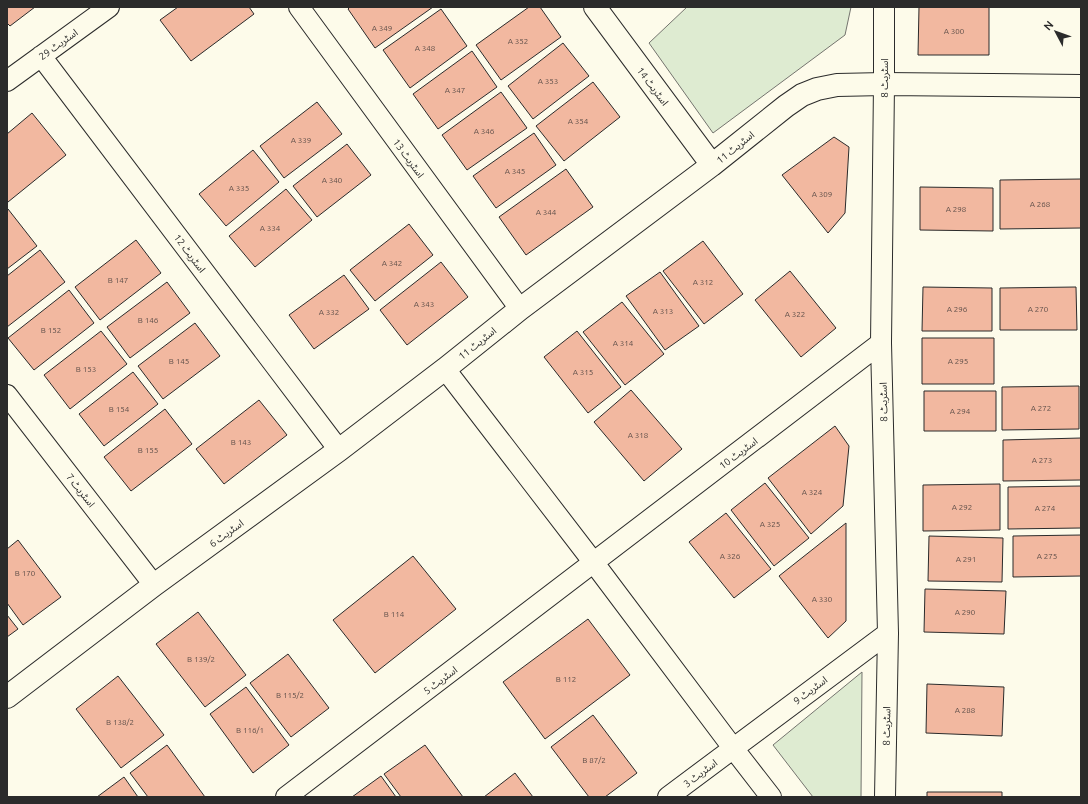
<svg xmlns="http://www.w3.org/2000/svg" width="1088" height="804" viewBox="0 0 1088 804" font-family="Ubuntu,'Noto Sans Arabic',sans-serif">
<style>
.green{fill:#deebd1;stroke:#74746e}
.building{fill:#f2b8a0;stroke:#2b2b2b}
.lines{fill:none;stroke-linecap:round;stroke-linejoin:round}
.minor-casing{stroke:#2b2b2b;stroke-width:22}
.tertiary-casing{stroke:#2b2b2b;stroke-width:24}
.minor{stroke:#fdfbea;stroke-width:20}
.tertiary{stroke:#fdfbea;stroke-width:22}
.labels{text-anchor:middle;stroke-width:3;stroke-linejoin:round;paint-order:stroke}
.number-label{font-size:8px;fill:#5d4e48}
.street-label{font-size:10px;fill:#2b2b2b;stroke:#fdfbea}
</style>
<rect width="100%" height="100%" fill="#fdfbea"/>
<path class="green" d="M687,7H851L845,35L713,133L649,43Z
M862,672L861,797H813L773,745Z"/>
<path class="building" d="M7,7H35L10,26L7,23Z
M178,7H249L254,14L191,61L160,20Z
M350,7H433L375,48L348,9Z
M529,7H540L561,37L501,80L476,45Z
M919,7H989V55H918Z
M441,9L467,46L410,88L383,50Z
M563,43L589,76L533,119L508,86Z
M472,51L497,87L438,129L413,94Z
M593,82L620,117L564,161L536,126Z
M501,92L527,128L467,170L442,135Z
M317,102L342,134L284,178L260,146Z
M32,113L66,155L8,202L7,201V134Z
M534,133L556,165L496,208L473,176Z
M834,137L849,147L845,213L828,233L782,175Z
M347,144L371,175L317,217L293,186Z
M253,150L279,182L226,226L199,194Z
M566,169L593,207L526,255L499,217Z
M1081,179V228L1000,229V180Z
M920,187L993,188V231L920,230Z
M286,189L312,220L255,267L229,236Z
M8,209L37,246L7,269V210Z
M409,224L433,255L375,301L350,270Z
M136,240L161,273L100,320L75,287Z
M703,241L743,294L704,324L663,271Z
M40,250L65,282L7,327V276Z
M441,262L468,297L407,345L380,310Z
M790,271L836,328L801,357L755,300Z
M660,272L699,326L665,350L626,296Z
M344,275L369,309L314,349L289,315Z
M167,282L190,313L130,358L107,327Z
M923,287L992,288V331H922Z
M1076,287L1077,330H1000V288Z
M69,290L94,323L34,370L8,338Z
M622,302L664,354L625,385L583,332Z
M195,323L220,356L163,399L138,366Z
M101,331L127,364L70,409L44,375Z
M577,331L621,387L588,413L544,357Z
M922,338H994V384H922Z
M133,372L158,404L104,446L79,414Z
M1079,386V429L1002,430V387Z
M631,390L682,449L644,481L594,422Z
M924,391H996V431H924Z
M259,400L287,435L224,484L196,449Z
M165,409L192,444L131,491L104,457Z
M835,426L849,446L843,506L811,534L768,478Z
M1081,438V480L1003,481V440Z
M765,483L809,538L774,566L731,510Z
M1000,484V530L923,531V485Z
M1081,486V528L1008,529V487Z
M726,513L771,569L734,598L689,542Z
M846,523V621L828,638L779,576Z
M1081,535V576L1013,577V536Z
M929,536L1003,538L1002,582L928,581Z
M18,540L61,597L23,625L7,603V549Z
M413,556L456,609L375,673L333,620Z
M925,589L1006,591L1004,634L924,632Z
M198,612L246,675L205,707L156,644Z
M7,615L18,629L7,637Z
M588,619L630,675L545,739L503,682Z
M288,654L329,708L291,737L250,683Z
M118,676L164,735L121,768L76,709Z
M927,684L1004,687L1002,736L926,733Z
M246,687L289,745L253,773L210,714Z
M593,715L637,773L605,797H589L551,747Z
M167,745L205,797H148L130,773Z
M425,745L463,797H401L384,774Z
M515,773L533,797H484Z
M381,776L396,797H352Z
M124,777L138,797H97Z
M927,792H1002V797H927Z"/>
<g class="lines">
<g class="minor-casing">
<path id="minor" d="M299,7L520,309
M884,7V84L881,343L888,633L885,797
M41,56L339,450
M7,81L109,7
M445,369L594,563L733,748L771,797
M7,395L154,585
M286,797L881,343
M668,797L888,633"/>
</g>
<g class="tertiary-casing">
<path id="tertiary" d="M595,7L712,165
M7,697L154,585L339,450L445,369L520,309L712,165L786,106L802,95L817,89L837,85L884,84L1081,86"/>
</g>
<use href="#minor" class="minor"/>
<use href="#tertiary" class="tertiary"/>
</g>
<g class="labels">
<g class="number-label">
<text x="382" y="31">A 349</text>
<text x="954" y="34">A 300</text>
<text x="518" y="44">A 352</text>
<text x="425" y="51">A 348</text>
<text x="548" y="84">A 353</text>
<text x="455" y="93">A 347</text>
<text x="578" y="124">A 354</text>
<text x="484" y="134">A 346</text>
<text x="301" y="143">A 339</text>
<text x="515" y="174">A 345</text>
<text x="332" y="183">A 340</text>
<text x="239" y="191">A 335</text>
<text x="822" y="197">A 309</text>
<text x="1040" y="207">A 268</text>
<text x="956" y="212">A 298</text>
<text x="546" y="215">A 344</text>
<text x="270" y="231">A 334</text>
<text x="392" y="266">A 342</text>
<text x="118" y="283">B 147</text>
<text x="703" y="285">A 312</text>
<text x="424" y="307">A 343</text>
<text x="957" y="312">A 296</text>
<text x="1038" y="312">A 270</text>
<text x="663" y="314">A 313</text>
<text x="329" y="315">A 332</text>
<text x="795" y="317">A 322</text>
<text x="148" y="323">B 146</text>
<text x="51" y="333">B 152</text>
<text x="623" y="346">A 314</text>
<text x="179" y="364">B 145</text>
<text x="958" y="364">A 295</text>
<text x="86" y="372">B 153</text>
<text x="583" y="375">A 315</text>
<text x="1041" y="411">A 272</text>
<text x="119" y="412">B 154</text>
<text x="960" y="414">A 294</text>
<text x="638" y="438">A 318</text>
<text x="241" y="445">B 143</text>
<text x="148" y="453">B 155</text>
<text x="1042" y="463">A 273</text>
<text x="812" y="495">A 324</text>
<text x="962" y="510">A 292</text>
<text x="1045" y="511">A 274</text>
<text x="770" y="527">A 325</text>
<text x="730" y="559">A 326</text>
<text x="1047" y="559">A 275</text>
<text x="966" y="562">A 291</text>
<text x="25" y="576">B 170</text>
<text x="822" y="602">A 330</text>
<text x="965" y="615">A 290</text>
<text x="394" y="617">B 114</text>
<text x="201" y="662">B 139/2</text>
<text x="566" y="682">B 112</text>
<text x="290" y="698">B 115/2</text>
<text x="965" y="713">A 288</text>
<text x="120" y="725">B 138/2</text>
<text x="250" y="733">B 116/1</text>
<text x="594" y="763">B 87/2</text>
</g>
<g class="street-label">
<text transform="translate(58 44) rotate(-36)" y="4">اسٹریٹ 29</text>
<text transform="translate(884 78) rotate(-90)" y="4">اسٹریٹ 8</text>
<text transform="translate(653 86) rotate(53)" y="4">اسٹریٹ 14</text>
<text transform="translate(735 147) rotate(-39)" y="4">اسٹریٹ 11</text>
<text transform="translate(409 158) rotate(54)" y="4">اسٹریٹ 13</text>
<text transform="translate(190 253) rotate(53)" y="4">اسٹریٹ 12</text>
<text transform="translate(477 343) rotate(-39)" y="4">اسٹریٹ 11</text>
<text transform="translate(883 402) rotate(-91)" y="4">اسٹریٹ 8</text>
<text transform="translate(738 453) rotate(-37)" y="4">اسٹریٹ 10</text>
<text transform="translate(81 490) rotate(52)" y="4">اسٹریٹ 7</text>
<text transform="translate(226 533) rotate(-36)" y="4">اسٹریٹ 6</text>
<text transform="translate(440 680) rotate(-37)" y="4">اسٹریٹ 5</text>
<text transform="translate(810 690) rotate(-37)" y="4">اسٹریٹ 9</text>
<text transform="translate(886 726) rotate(-89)" y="4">اسٹریٹ 8</text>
<text transform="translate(700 773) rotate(-37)" y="4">اسٹریٹ 3</text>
</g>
</g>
<rect width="1088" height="804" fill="none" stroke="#2b2b2b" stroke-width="16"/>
<g transform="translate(1056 32) rotate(311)" stroke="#fdfbea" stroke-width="3" paint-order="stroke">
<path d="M0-3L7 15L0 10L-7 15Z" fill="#2b2b2b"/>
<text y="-6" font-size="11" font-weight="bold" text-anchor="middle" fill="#2b2b2b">N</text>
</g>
</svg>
